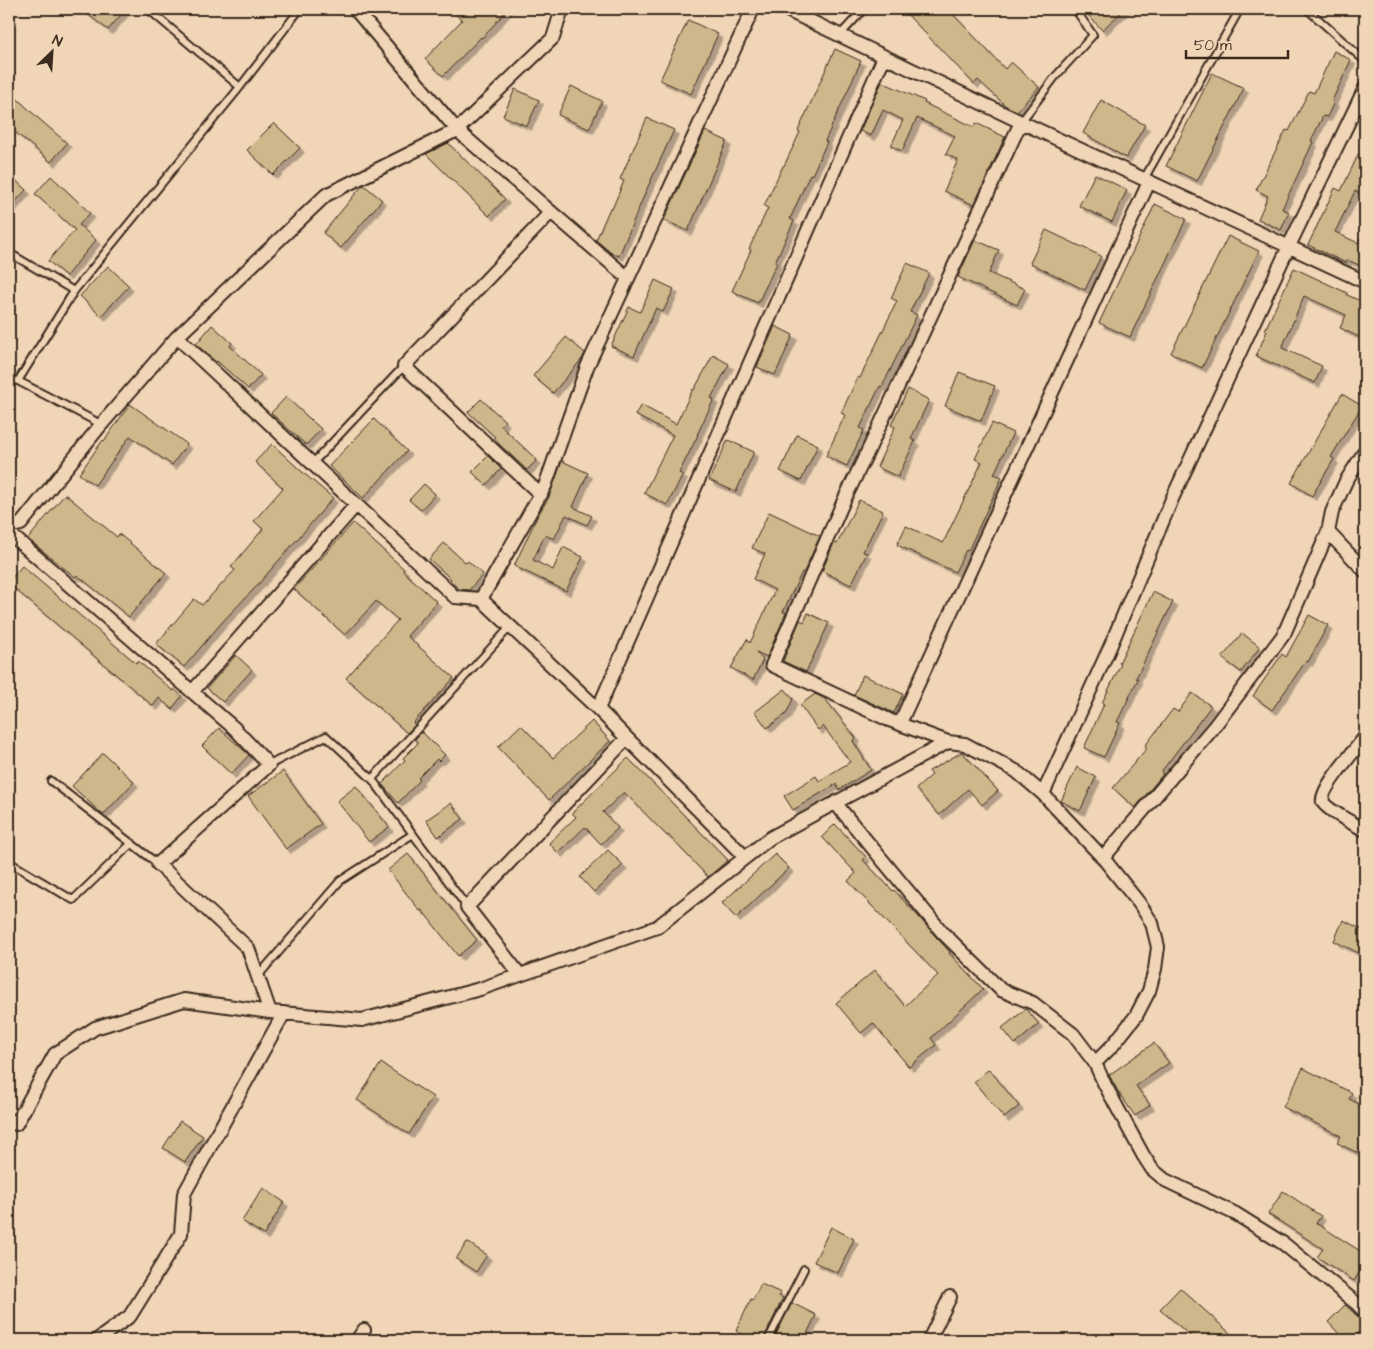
<svg xmlns="http://www.w3.org/2000/svg" width="1374" height="1349" viewBox="0 0 1374 1349" font-family="'Architects Daughter',sans-serif">
<style>
.building{fill:#ceb78a;stroke:#3b2a1e;filter:url(#shadow)}
.lines{fill:none;stroke-linecap:round;stroke-linejoin:round}
.service-casing{stroke:#3b2a1e;stroke-width:10}
.minor-casing{stroke:#3b2a1e;stroke-width:16}
.service{stroke:#f0d5b7;stroke-width:6}
.minor{stroke:#f0d5b7;stroke-width:12}
</style>
<defs>
<filter id="shadow"><feDropShadow dx="4.5" dy="4.5" stdDeviation="0" flood-color="#0004"/></filter>
</defs>
<rect width="100%" height="100%" fill="#f0d5b7"/>
<filter id="ink" filterUnits="userSpaceOnUse"><feTurbulence type="fractalNoise" baseFrequency=".02" numOctaves="2"/><feDisplacementMap in="SourceGraphic" scale="10" xChannelSelector="R" yChannelSelector="G"/><feConvolveMatrix kernelMatrix="1 2 1 2 8 2 1 2 1" color-interpolation-filters="sRGB"/></filter>
<g filter="url(#ink)">
<path class="building" d="M81,9H126L108,30Z
M461,9H508L482,38L481,37L443,76L425,59L462,20L456,15Z
M902,9H948L1005,69L1011,62L1039,87L1017,111L1006,106L978,80L974,84Z
M1096,9H1125L1102,30L1089,16Z
M688,20L718,34L691,94L660,80Z
M835,49L861,61L825,141L827,142L812,175L810,174L790,219L794,221L775,262L777,263L758,303L732,291L751,250L749,249L768,208L764,206L783,166H784L800,132L798,131Z
M1334,51L1351,60L1332,101L1334,102L1327,117L1323,116L1311,141L1313,142L1282,209L1289,212L1281,230L1258,219L1268,196L1256,190L1286,130L1289,131L1309,91L1314,93Z
M1212,73L1244,88L1197,181L1166,166Z
M882,82L925,101L924,103L974,127L976,123L1005,137L974,205L944,191L958,160L946,154L955,136L917,118L902,151L891,146L903,120L883,110L871,136L860,131Z
M571,86L602,101L589,129L558,115Z
M515,89L539,100L527,126L503,116Z
M9,91L38,118L67,143L51,162L9,127Z
M1101,100L1145,125L1126,158L1083,133Z
M647,118L674,130L646,191L619,256L610,252L596,240L610,208L612,209L624,181L620,179Z
M274,123L300,148L273,175L247,150Z
M705,131L727,141L688,231L664,220Z
M1365,140V196L1355,191L1335,232L1358,243L1365,226V268L1348,260L1346,263L1308,245L1335,188L1341,191Z
M448,143L505,199L489,216L426,154Z
M9,174L26,190L9,209Z
M1095,174L1127,190L1112,222L1079,206Z
M51,176L90,213L79,225L96,240L66,276L48,261L75,230L35,194Z
M364,185L382,200L341,248L323,233L361,187Z
M1155,204L1186,219L1130,337L1099,323Z
M1046,230L1101,256L1085,290L1030,263Z
M1228,236L1259,251L1202,368L1171,353Z
M975,240L999,250L989,273L1025,289L1017,305L958,277Z
M907,263L929,273L910,312L917,315L882,387L880,386L860,428L864,430L847,466L826,456L845,415L841,413L858,377L860,378L897,301L891,298Z
M108,266L129,286L101,316L80,296Z
M1294,268L1347,293V295L1365,303V328L1361,338L1340,328L1346,315L1304,296L1282,348L1322,366L1315,383L1256,356L1267,331L1265,330Z
M655,280L674,289L663,312L656,308L634,356L611,346L629,307L640,312Z
M212,325L232,343L230,346L261,375L248,389L217,361L216,362L196,344Z
M775,326L793,335L775,375L757,367Z
M566,337L585,353L582,359L553,393L533,376Z
M713,355L729,364L711,398L714,399L697,435H698L679,473L683,475L667,505L644,493L673,435L635,415L641,405L676,424L693,389L694,390Z
M959,372L995,386L981,421L945,406Z
M908,389L929,400L911,439L915,441L898,477L877,467L895,427L891,425Z
M1342,394L1362,406L1331,457L1334,459L1312,496L1291,483Z
M286,397L321,429L306,445L271,413Z
M481,399L505,421L501,426L537,460L527,470L499,444L494,438L495,437L468,412Z
M130,404L187,444L172,465L130,436L95,485L79,474L103,440L104,441Z
M374,419L407,451L363,498L329,466Z
M992,423L1013,433L994,474L1002,477L968,551L966,550L955,572L897,545L906,526L943,543L982,462L975,459Z
M797,435L818,445L801,481L780,471Z
M728,440L754,452L736,492L709,480Z
M272,444L300,470L333,498L255,588L224,620L184,667L156,644L194,599L202,605L235,570L231,567L263,529L254,521L283,488L255,462Z
M488,456L501,469L486,485L472,472Z
M562,461L588,473L573,507L592,516L587,525L566,515L554,539L545,535L533,560L553,570L563,547L583,557L566,591L514,566L538,515L549,497Z
M424,484L435,494L421,510L409,500Z
M65,494L117,537L119,534L166,573L129,617L77,575L75,577L28,539Z
M859,500L883,511L863,552L867,553L851,585L822,571L834,543L837,544Z
M769,512L820,536L804,572H802L783,612L786,613L767,657L756,652L763,660L753,680L731,668L747,639L750,643L775,590L753,579L765,554L752,548Z
M353,523L404,569L403,571L437,602L407,636L454,678L413,723L415,725L407,733L346,678L398,620L376,601L345,635L294,589Z
M444,543L466,563L468,561L483,574L469,590L459,589L450,581L451,579L429,559Z
M22,566L136,663L138,661L173,691L174,689L182,696L172,709L159,698L153,706L9,584V581Z
M1153,592L1173,602L1136,678L1138,679L1117,722L1120,723L1104,757L1084,748L1104,704L1102,703L1121,664L1119,663Z
M808,613L829,623L806,672L783,661L800,620L804,622Z
M1309,615L1328,625L1308,662L1306,661L1272,710L1253,696L1282,654L1286,657Z
M1242,633L1260,647L1241,672L1222,658Z
M236,655L252,670L223,702L207,688Z
M863,675L903,694L894,713L854,695Z
M785,689L793,699L786,714L767,728L755,712Z
M1192,693L1211,706L1161,772L1163,774L1135,808L1113,788L1147,748L1145,746L1173,709L1178,712Z
M815,694L825,699L856,738L853,741L871,770L839,790L836,784L793,810L784,796L816,776L819,781L850,762L823,726L818,730L800,705Z
M592,721L610,741L549,800L498,747L521,725L553,758Z
M219,728L249,755L231,774L202,746Z
M422,732L445,755L439,761L437,759L418,778L420,780L398,803L382,784L405,760L403,758L418,743L415,739Z
M962,752L998,791L982,805L968,789L939,815L916,789L932,775L929,771Z
M103,753L134,782L103,815L72,786Z
M628,758L728,860L708,877L668,835L667,836L624,792L603,812L618,828L601,844L585,827L558,853L549,843L576,817L572,813Z
M1077,767L1096,777L1080,811L1061,801Z
M283,771L321,824L286,849L248,796Z
M356,786L389,827L369,842L337,801Z
M451,803L463,819L438,837L426,820Z
M835,824L866,857L863,860L893,891L894,890L919,917L936,937L950,952L949,953L983,989L931,1038L936,1045L909,1067L873,1023L861,1033L836,1003L875,970L905,1006L938,975L848,881L856,873L822,837Z
M608,850L623,865L594,892L580,877Z
M408,854L477,940L458,956L422,910L420,911L388,870Z
M775,854L789,868L736,918L722,903Z
M1343,920L1365,931V956L1334,941Z
M1026,1009L1039,1024L1015,1044L1002,1028Z
M1154,1043L1169,1063L1136,1086L1150,1105L1135,1116L1119,1093L1109,1075Z
M381,1063L433,1097L409,1134L357,1100Z
M1303,1068L1352,1093L1349,1099L1365,1107V1138L1358,1153L1337,1143L1341,1136L1283,1107Z
M989,1069L1019,1106L1004,1118L974,1082Z
M180,1121L203,1136L185,1162L163,1148Z
M263,1188L284,1202L264,1235L242,1221Z
M1283,1191L1321,1216L1316,1223L1365,1254V1263L1354,1281L1317,1257L1323,1249L1268,1214Z
M831,1227L854,1239L838,1273L814,1262Z
M467,1242L487,1255L476,1272L456,1259Z
M761,1284L781,1293L779,1296L783,1298L763,1340H755L736,1331L751,1299L753,1300Z
M1180,1288L1232,1335L1227,1340H1195L1160,1309Z
M792,1303L816,1315L804,1340H773Z
M1345,1305L1365,1323V1340H1345L1328,1322Z"/>
<g class="lines">
<g class="service-casing">
<path id="service" d="M148,9L240,87
M1307,9L1365,61
M840,35L864,9
M1021,122L1055,77L1093,35L1075,9
M1144,179L1240,9
M11,254L74,291
M100,426L95,421L18,381L74,291L240,87L300,9
M312,464L404,366
M269,765L326,736L372,779
M51,781L158,864
M9,862L73,900L132,843
M467,907L372,779L510,627
M258,976L340,881L413,834
M768,1340L804,1269"/>
</g>
<g class="minor-casing">
<path id="minor" d="M355,9L457,130L551,212L628,278
M785,9L1021,122L1365,282
M177,337L455,597L481,599L598,709L745,857
M541,495L404,366L551,212
M9,527L21,524L100,426L177,337L326,195L457,130L553,38L562,9
M1328,532L1365,571
M9,533L234,728L269,765L158,864L248,948L270,1012
M481,599L545,486L587,367L753,9
M192,692L356,505
M598,709L884,57
M900,723L1149,182
M1365,737C1357,748 1319,790 1323,802C1326,809 1357,826 1365,830
M948,742L889,720L772,665L845,498L867,453L1021,122
M1043,794L1110,647L1172,499L1289,246L1365,88
M836,802L841,810L942,932L1001,990L1033,1003L1073,1034L1095,1063L1105,1085L1143,1155L1152,1169L1165,1180L1236,1214L1284,1244L1356,1303L1365,1312
M1103,858L1213,728L1284,634L1328,532L1332,512L1346,481L1365,451
M520,975L467,907L627,738
M9,1120L16,1124L55,1054L95,1028L184,1000L270,1012L362,1020L480,989L657,927L770,838L948,742L965,744L1016,771L1043,794L1103,858L1139,903L1152,923L1158,947L1155,969L1149,991L1136,1016L1113,1045L1095,1063
M97,1340L130,1316L181,1234L184,1194L284,1013
M357,1340L364,1330
M929,1340L950,1297"/>
</g>
<use href="#service" class="service"/>
<use href="#minor" class="minor"/>
</g>
</g>
<rect width="1374" height="1349" fill="none" stroke="#f0d5b7" stroke-width="30"/>
<rect x="15" y="15" width="1344" height="1319" fill="none" stroke="#3b2a1e" stroke-width="2" filter="url(#ink)"/>
<g transform="translate(52 52) rotate(25)" stroke="#f0d5b7" stroke-width="4" paint-order="stroke">
<path d="M0-4L9 19L0 12L-9 19Z" fill="#3b2a1e"/>
<text y="-8" font-size="14" font-weight="bold" text-anchor="middle" fill="#3b2a1e">N</text>
</g>
<path d="M1186 50v8h102v-8" fill="none" stroke="#3b2a1e" stroke-width="2.5"/>
<text x="1194" y="50" font-size="15" fill="#3b2a1e" stroke="#f0d5b7" stroke-width="4" paint-order="stroke">50 m</text>
</svg>
